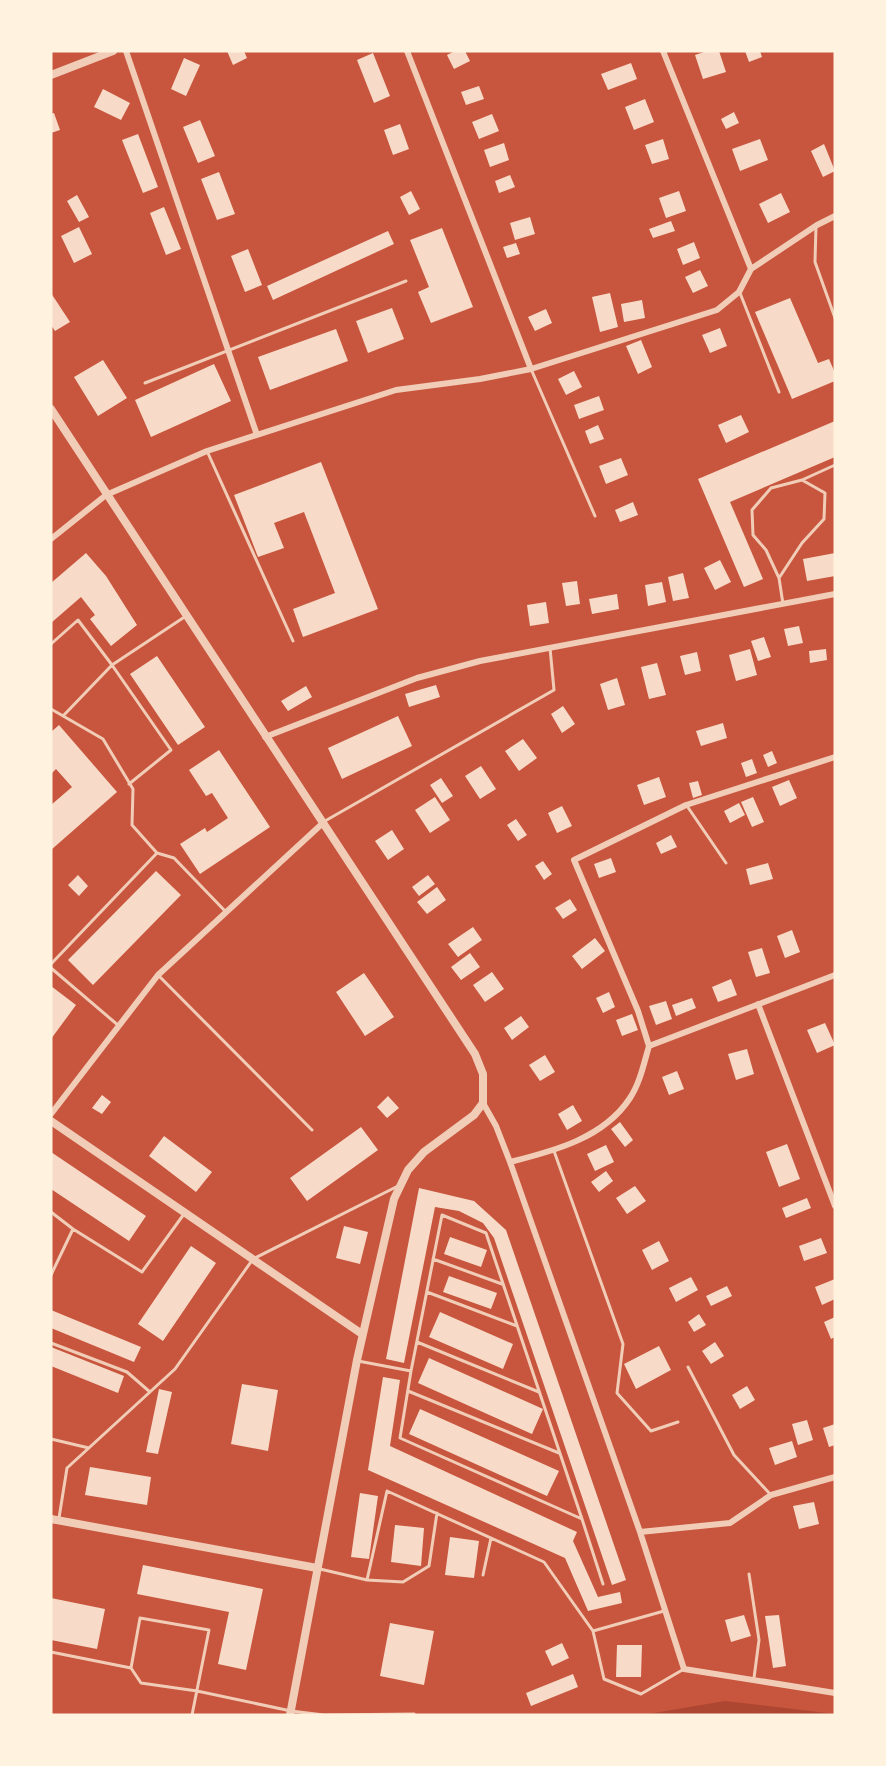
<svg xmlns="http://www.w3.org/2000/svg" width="886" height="1766" viewBox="0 0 886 1766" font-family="Mulish,sans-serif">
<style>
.green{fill:#ae4732}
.building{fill:#f7dbc8}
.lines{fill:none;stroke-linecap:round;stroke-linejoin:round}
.service{stroke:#f1ccb7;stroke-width:3}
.minor{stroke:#f1ccb7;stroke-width:6}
.tertiary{stroke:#f1ccb7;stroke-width:8}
</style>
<rect width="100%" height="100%" fill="#c8553d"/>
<path class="green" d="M725,1701L835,1714V1715H642Z"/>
<path class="building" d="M227,51H244L247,58L233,65Z
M455,51H465L470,61L454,69L447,55Z
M707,51H719L726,72L703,79L695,55Z
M745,51H760L762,57L749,62Z
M373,53L390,96L374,103L357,60Z
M184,58L200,65L186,96L171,89Z
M631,63L637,79L608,90L601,74Z
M479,86L484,99L466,105L461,92Z
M103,89L130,103L121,120L94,107Z
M645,99L654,122L634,130L625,107Z
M734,112L739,123L726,129L721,119Z
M54,113L60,130L51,133V114Z
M492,114L499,131L479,139L472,122Z
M200,120L215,156L198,163L183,127Z
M400,124L409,149L393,155L384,130Z
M138,134L158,187L143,193L122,140Z
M663,139L669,159L652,164L645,145Z
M760,139L768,160L740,171L732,149Z
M504,143L509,160L490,167L484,150Z
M824,144L835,171L823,177L811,151Z
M219,172L235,214L217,220L201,179Z
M510,175L515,187L499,193L495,181Z
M411,191L420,209L409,215L400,197Z
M679,191L686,211L666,218L659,198Z
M781,193L790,212L768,223L759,204Z
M77,195L89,217L79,222L67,201Z
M164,207L181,249L166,255L150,213Z
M530,217L535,234L515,240L510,223Z
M671,221L675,231L653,238L649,229Z
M79,227L92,254L74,263L61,236Z
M442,228L473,307L431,323L418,292L429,287L410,240Z
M388,231L394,244L273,300L267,286Z
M694,242L700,258L683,265L677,249Z
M516,243L520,254L507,258L503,247Z
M248,249L262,285L245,292L231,256Z
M700,270L708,286L693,293L685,277Z
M51,293L70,322L55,331L51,325Z
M610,293L618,327L600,332L592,297Z
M790,298L818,363L829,359L835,373V381L792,399L755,312Z
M642,300L645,318L624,322L621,304Z
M392,308L404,339L368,353L356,321Z
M546,309L552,323L535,331L528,317Z
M720,328L727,346L710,353L702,335Z
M336,329L348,361L270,390L258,357Z
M641,340L652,367L638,374L626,346Z
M103,360L127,398L98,416L74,377Z
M214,364L231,401L151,437L135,400Z
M574,371L582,387L566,395L558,379Z
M599,396L604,410L579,419L574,405Z
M741,415L749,432L726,443L718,425Z
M835,421V457L730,502L763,579L744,587L698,479Z
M598,425L604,439L590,444L585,431Z
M621,458L628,475L606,484L599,466Z
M321,462L378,609L303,637L293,609L335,593L304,512L274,523L284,548L258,557L234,495Z
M633,502L638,515L620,522L615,510Z
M86,553L106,576L137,625L111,646L90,619L95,615L81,597L51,623V583Z
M835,553V576L807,581L803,559Z
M720,560L731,582L715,590L704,568Z
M683,573L689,598L673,601L668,577Z
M577,581L580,604L566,606L562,583Z
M662,582L666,602L648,606L645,585Z
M617,594L619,609L592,614L589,599Z
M546,602L549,623L530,626L527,605Z
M799,626L803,643L788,646L784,629Z
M764,637L771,657L758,661L751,641Z
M750,649L757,675L736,681L729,655Z
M826,649L827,660L810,663L809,651Z
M697,652L701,671L685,675L680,656Z
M157,656L205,727L178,745L130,674Z
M657,663L666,695L649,699L641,667Z
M617,678L625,705L608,710L600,684Z
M436,685L440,697L409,707L405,694Z
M306,686L312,697L288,711L281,701Z
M563,706L575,724L562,733L551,714Z
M398,716L412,746L342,779L328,748Z
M723,723L727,738L701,746L696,731Z
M59,725L117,792L51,850V805L72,787L56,769L51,774V732Z
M523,739L537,758L519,771L505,751Z
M219,750L270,827L200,874L180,844L205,828L207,832L228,818L212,793L206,796L189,770Z
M772,751L777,763L768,767L763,755Z
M752,759L757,773L746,777L741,763Z
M481,766L496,789L480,799L465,776Z
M659,777L666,797L644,805L637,785Z
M441,778L453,796L442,803L430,785Z
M789,780L797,798L780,806L772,787Z
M698,781L702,795L693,798L689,783Z
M435,797L450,820L430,833L415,810Z
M753,797L764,822L752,827L741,802Z
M739,803L745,815L730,823L724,811Z
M562,806L572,826L557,833L548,813Z
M516,819L527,835L518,841L507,825Z
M392,830L404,849L388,860L375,841Z
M671,835L677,847L661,854L656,843Z
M611,858L616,872L599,878L594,864Z
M543,861L552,874L544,880L535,866Z
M768,863L773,879L750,885L746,869Z
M156,871L181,895L93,985L68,960Z
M78,875L88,886L79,896L68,885Z
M428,875L435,884L419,896L412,887Z
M437,887L446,900L427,914L417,902Z
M570,899L577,910L563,919L555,908Z
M473,927L482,940L458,957L448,944Z
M792,930L800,952L785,958L777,936Z
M595,938L605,951L582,969L572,956Z
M762,948L770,973L756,977L748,952Z
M470,953L480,967L461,980L451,967Z
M492,972L504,989L485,1002L473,985Z
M364,973L394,1017L365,1036L336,992Z
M731,979L737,995L718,1002L712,987Z
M51,986L76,1005L51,1039Z
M609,992L615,1007L603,1013L596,998Z
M692,998L696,1008L676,1016L672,1005Z
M666,1001L672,1019L656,1025L649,1006Z
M632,1014L638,1030L622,1036L616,1020Z
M521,1016L529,1027L512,1040L504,1028Z
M825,1023L835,1045L817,1053L807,1030Z
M747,1049L754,1074L736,1080L728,1054Z
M545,1055L555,1072L540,1081L529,1065Z
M677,1071L684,1089L669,1095L662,1077Z
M102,1095L111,1102L102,1114L92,1108Z
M388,1096L399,1108L387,1118L377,1107Z
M573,1105L582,1121L567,1130L558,1114Z
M620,1122L633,1140L625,1147L611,1129Z
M361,1127L378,1150L307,1201L290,1178Z
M164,1136L212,1172L196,1192L149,1156Z
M787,1144L800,1179L779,1187L766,1152Z
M606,1145L614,1162L595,1171L587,1154Z
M51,1152L146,1216L129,1241L51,1189Z
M606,1171L613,1181L599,1192L591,1182Z
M635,1186L646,1201L627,1214L616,1198Z
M419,1188L474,1201L506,1230L626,1580L612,1585L494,1238L483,1223L459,1211L435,1207L404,1363L386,1359Z
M807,1198L811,1208L786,1218L782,1208Z
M344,1226L368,1232L360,1264L336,1258Z
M450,1237L487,1250L481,1267L444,1254Z
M821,1238L827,1253L804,1261L799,1246Z
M659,1241L669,1261L652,1270L642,1250Z
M191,1246L216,1263L163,1341L138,1324Z
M449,1276L497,1293L491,1309L443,1292Z
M691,1277L698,1290L676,1302L669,1288Z
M835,1279V1299L822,1305L815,1287Z
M727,1286L732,1296L711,1306L706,1296Z
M51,1310L141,1347L134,1362L51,1328Z
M440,1312L513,1344L503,1369L429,1337Z
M699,1314L706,1325L694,1332L688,1322Z
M835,1317V1337L831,1339L824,1322Z
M715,1342L724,1356L711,1364L702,1351Z
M659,1346L671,1370L636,1389L624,1364Z
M51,1347L124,1376L118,1393L51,1366Z
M429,1358L543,1409L532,1434L418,1383Z
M383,1377L400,1380L390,1446L577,1532L573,1541L598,1597L620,1592L622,1603L588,1611L565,1558L368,1470Z
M242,1384L278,1390L268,1451L231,1444Z
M747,1386L755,1400L740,1409L732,1395Z
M159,1389L172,1392L158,1454L146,1452Z
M420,1409L559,1471L547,1496L409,1434Z
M807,1420L813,1440L798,1445L792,1424Z
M835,1424V1445L829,1447L823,1428Z
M792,1441L797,1457L775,1465L769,1448Z
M90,1467L151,1477L147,1505L85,1495Z
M360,1493L378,1496L369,1559L351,1557Z
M814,1502L819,1524L799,1529L793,1506Z
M395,1525L424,1528L421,1566L391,1562Z
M450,1537L479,1541L474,1578L445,1575Z
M143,1565L263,1589L246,1670L218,1664L229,1612L137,1594Z
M51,1598L105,1609L97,1649L51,1640Z
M744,1615L751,1636L731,1642L725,1620Z
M779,1615L786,1666L773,1668L765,1616Z
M390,1623L434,1631L424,1685L380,1676Z
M562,1643L569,1658L552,1666L545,1651Z
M617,1645H642L641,1677H616Z
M573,1674L578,1687L531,1706L526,1693Z"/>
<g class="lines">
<path class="service" d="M816,226L815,262L835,318
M740,293L779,392
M531,369L595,516
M145,383L406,281
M207,451L293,641
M802,480L835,465
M779,578L766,550L753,535L752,510L771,488L802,480L825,493L824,519L802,543L779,578L783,604
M51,644L78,620L112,665L171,750L129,784
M51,709L103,739L133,789L132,825L157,853L51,964
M63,716L112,665L186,616
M687,806L726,863
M325,821L554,690L550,648
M157,853L174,858L226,912
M51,968L119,1026
M159,976L312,1130
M554,1151L623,1344L617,1393L651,1431L678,1422
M51,1212L73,1229L51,1275
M73,1229L142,1272L184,1214
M433,1259L502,1284
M427,1292L517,1326
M417,1342L539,1392
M51,1343L127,1372L150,1392
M358,1361L411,1371L400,1438L582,1519L603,1584
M688,1367L734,1455L770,1494
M411,1371L442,1215L486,1233L582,1519
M408,1391L559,1453
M51,1439L89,1448
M59,1518L67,1468L175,1369L253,1259L398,1186
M320,1569L367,1580L387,1491L544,1562L593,1631L664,1611
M749,1574L759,1640L754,1678
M483,1575L491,1538
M367,1580L403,1582L429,1566L437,1513
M593,1631L604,1679L641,1694L684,1669
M51,1652L131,1668
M192,1715L209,1630L140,1618L131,1668L141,1683L197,1691L291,1711L324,1715L414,1714"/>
<path class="minor" d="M126,51L257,435
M407,51L531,369
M663,51L751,269
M51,539L106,495L207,451L396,390L480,379L531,369L717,310L739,292L751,269L817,225L835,216
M265,737L417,678L480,661L835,594
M758,1004L835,1206
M649,1046L638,1011L574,860L686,805L835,757
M483,1103L496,1126L510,1162L640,1532L684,1669L835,1693
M51,1114L158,975L324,822
M510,1162C554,1151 604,1138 630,1098C640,1083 644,1063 649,1046L835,975
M640,1532L730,1523L771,1495L835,1477"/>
<path class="tertiary" d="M51,75L113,51
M51,409L475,1054L483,1074V1103L474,1115L424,1152L408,1170L394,1199L357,1360L290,1715
M51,1121L362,1334
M51,1519L317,1568"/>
</g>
<rect width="886" height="1766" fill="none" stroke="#fff3e0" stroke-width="105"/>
</svg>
